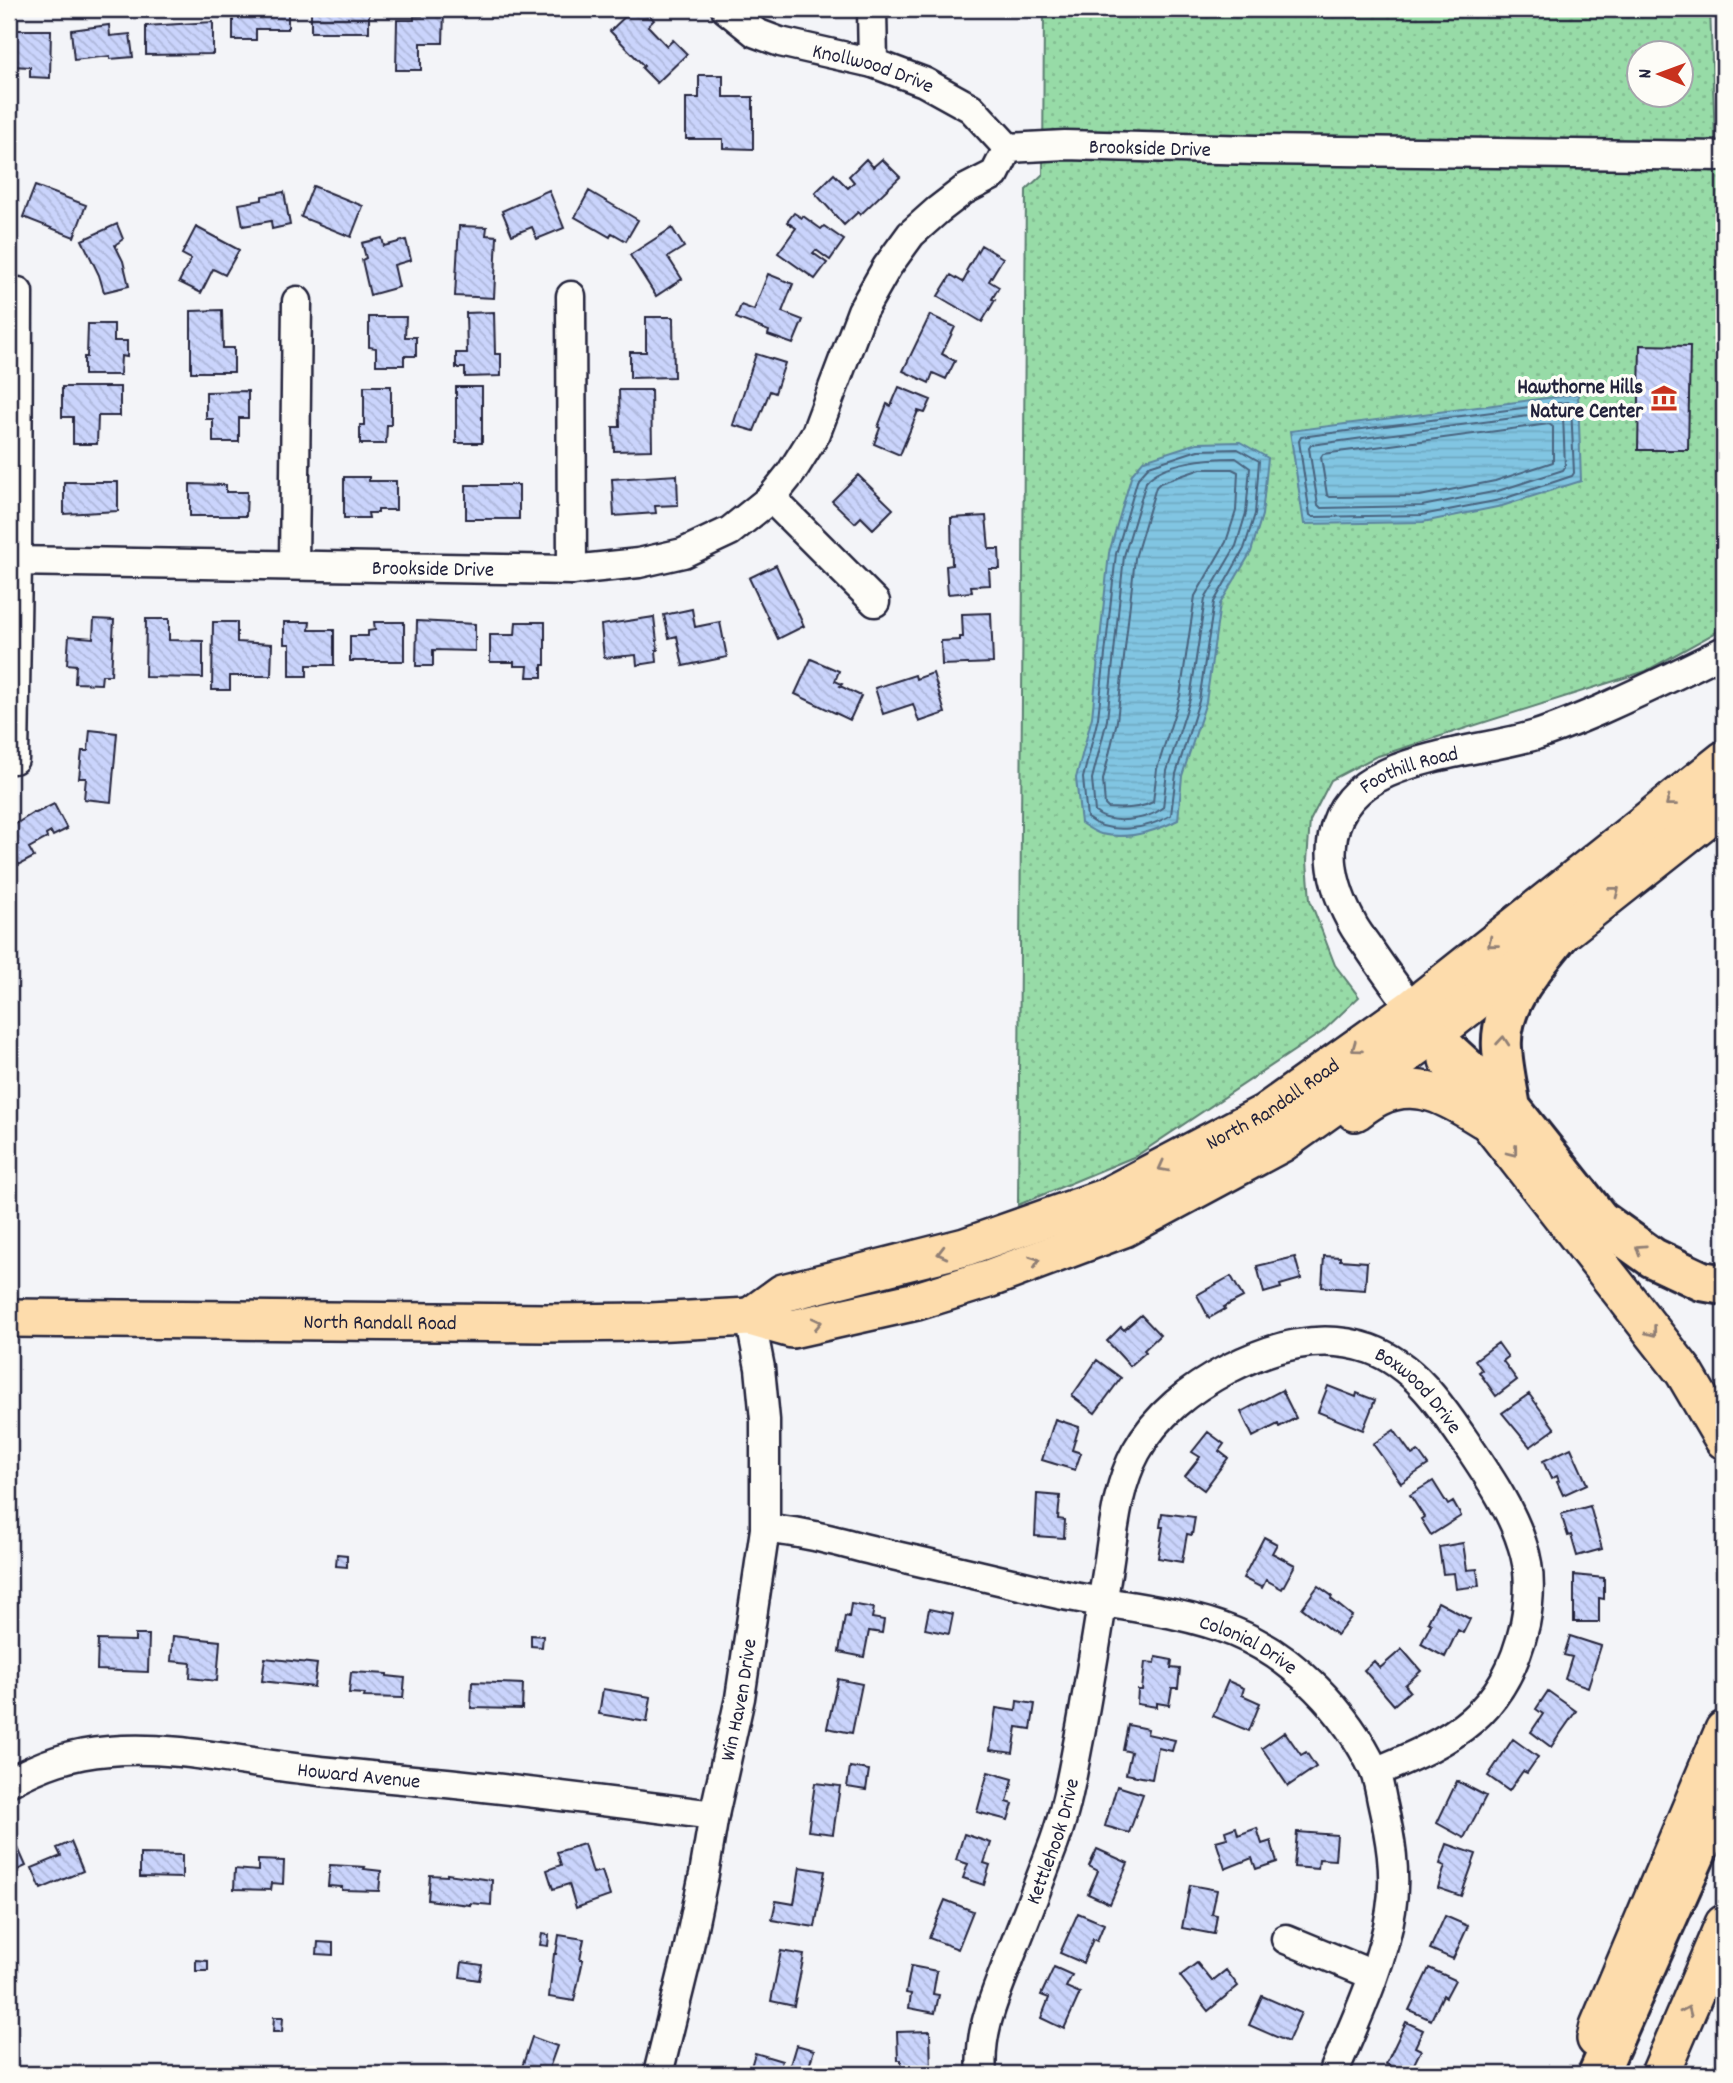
<svg xmlns="http://www.w3.org/2000/svg" width="1733" height="2083" viewBox="0 0 1733 2083" font-family="Dekko,sans-serif">
<style>
.grass{fill:url(#grass-dots);stroke:#5c7e71;stroke-width:2;fill-rule:evenodd}
.water{fill:url(#water-rules);stroke:#5b849f;stroke-width:2}
.lines{fill:none;stroke-linecap:round;stroke-linejoin:round}
.shore{stroke:#48637e;stroke-width:2}
.building{fill:url(#building-back-hatch);stroke:#22223b;stroke-width:2}
.minor-casing{stroke:#22223b;stroke-width:33}
.major-casing{stroke:#22223b;stroke-width:42}
.highway-casing{stroke:#22223b;stroke-width:44}
.minor{stroke:#fdfcf7;stroke-width:28}
.major{stroke:#fddcac;stroke-width:37}
.highway{stroke:#fddcac;stroke-width:38}
.oneway{stroke:#907f74}
.labels{text-anchor:middle;stroke-width:7;stroke-linejoin:round;paint-order:stroke}
.street-label{font-size:21px;fill:#22223b;stroke:#fdfcf7}
.poi-label{font-size:21px;font-weight:bold;fill:#22223b;stroke:#fdfcf7;text-anchor:end}
</style>
<defs>
<pattern id="grass-dots" width="8" height="8" patternUnits="userSpaceOnUse" patternTransform="scale(1.75)"><rect width="8" height="8" fill="#97dba7"/><path d="M2 2h.1M6 6h.1" fill="none" stroke="#82bc91" stroke-width="1.8" stroke-linecap="round"/></pattern>
<pattern id="water-rules" width="6" height="5" patternUnits="userSpaceOnUse" patternTransform="scale(1.75)"><rect width="6" height="5" fill="#81c5e2"/><path d="M0 2.5h6" fill="none" stroke="#6fa9c3"/></pattern>
<pattern id="building-back-hatch" width="6" height="6" patternUnits="userSpaceOnUse" patternTransform="scale(1.75)"><rect width="6" height="6" fill="#cad4fc"/><path d="M-1 5l2 2M0 0l6 6M5-1l2 2" fill="none" stroke="#adb6d9"/></pattern>
</defs>
<rect width="100%" height="100%" fill="#f3f4f8"/>
<filter id="ink" filterUnits="userSpaceOnUse"><feTurbulence type="fractalNoise" baseFrequency=".0143" numOctaves="2"/><feDisplacementMap in="SourceGraphic" scale="14" xChannelSelector="R" yChannelSelector="G"/><feConvolveMatrix kernelMatrix="1 2 1 2 8 2 1 2 1" color-interpolation-filters="sRGB"/></filter>
<g filter="url(#ink)">
<path class="grass" d="M1044,9H1710L1716,162L1724,163V628L1646,671L1375,757L1331,780L1310,821L1307,861L1310,900L1335,965L1359,997L1322,1032L1136,1156L1018,1205L1026,190L1043,174ZM1638,52H1680V94H1638Z"/>
<path class="water" d="M1578,394L1581,481L1502,506L1423,522L1304,524L1290,431Z
M1240,442L1268,458L1262,515L1251,552L1220,604L1206,702L1182,776L1178,820C1154,832 1127,840 1101,834C1094,832 1087,827 1081,823L1076,778L1092,717L1109,553L1132,474L1144,460L1197,443Z"/>
<g class="lines">
<path class="shore" d="M1568,402L1571,405L1574,473L1572,476L1500,500L1422,515L1313,517L1310,515L1299,441L1301,437Z
M1559,412L1563,415L1565,467L1563,470L1498,491L1422,506L1321,508L1318,505L1309,448L1311,445Z
M1549,424L1553,427V462L1495,481L1420,496L1330,497L1327,495L1321,457L1323,454Z
M1198,450L1238,449L1259,461L1255,514L1244,549L1214,602L1199,701L1176,774L1171,815C1148,829 1110,836 1087,818L1083,778L1098,718L1116,554L1138,478L1149,466Z
M1236,458L1250,468L1246,513L1236,546L1205,599L1190,699L1167,771L1163,808C1147,820 1111,826 1095,812L1092,779L1107,720L1124,556L1146,482C1163,461 1210,458 1236,458Z
M1201,469H1232L1238,472L1236,511L1226,542L1195,596L1180,696L1157,769L1153,802C1140,809 1123,809 1108,808L1105,805L1103,780L1117,721L1135,558L1156,487L1160,483Z"/>
</g>
<path class="building" d="M233,9H288V29H256V40H233Z
M311,9H369V32H311Z
M539,9H554L542,15Z
M633,9H643L654,20L648,26L667,46L673,40L687,54L657,83L642,68L644,66L610,31Z
M422,11H444L443,43H421V70H396L397,20H414V16H422Z
M213,22V54L146,55V26Z
M109,25L110,36L130,34L133,57L110,59V56L74,60L71,30Z
M12,30H51L50,78L30,77V67L12,66V59H9V34H12Z
M699,75H723V97H753V149L723,148V139H686V98H699Z
M866,159L873,167L882,159L900,177L860,215L858,212L844,225L815,193L834,174L848,188L854,182L849,176Z
M9,181H14L15,208H9Z
M35,186L86,205L74,237L23,217Z
M313,186L363,206L351,237L301,217Z
M549,190L564,228L537,239L532,227L512,235L502,211Z
M589,191L638,220L626,241L612,233L610,237L575,217Z
M284,192L290,225L272,229L271,221L243,226L239,204L262,200V196Z
M794,213L802,218L803,216L821,229L824,226L844,240L830,260L816,250L813,253L827,263L815,279L778,253L796,228L787,222Z
M117,224L123,239L115,245L123,261L129,286L104,292L99,275L82,240Z
M459,226L487,227L486,235L497,236L494,298L455,296Z
M196,227L239,250L225,275L213,269L201,293L179,282L191,259L182,254Z
M672,228L684,247L668,257L682,279L656,296L630,255Z
M382,238L384,246L406,240L411,260L394,265L399,287L370,295L362,260L366,258L362,243Z
M981,245L1003,258L989,281L999,287L992,299L995,300L982,322L938,296L951,275L963,282L968,273L966,271Z
M768,274L793,284L782,312L803,320L793,344L768,335L769,331L736,318L741,305L754,310Z
M222,310L223,348H234V372H191V311Z
M494,312L495,354H501V376L465,377V368H456V353H467L466,313Z
M930,315L955,327L942,354L955,361L946,379L933,373L929,383L903,371Z
M369,317H406L405,337H416V356H404V365H376V348L369,347Z
M646,317H673L674,377L630,378V352H646Z
M88,324H114V341H127V357L121,356L120,375H84V357H87Z
M1640,345L1690,346L1688,450H1638Z
M756,354L785,363L775,393L770,391L754,431L733,425Z
M364,386H391V425H387L386,444H360V425H364Z
M62,387H120V416H98L97,444H73V417H62Z
M456,387H482V443H456Z
M899,387L931,400L925,413L918,411L900,455L874,444L880,428L878,427L887,404L891,406Z
M619,390H651L652,450L614,451L613,427H620Z
M248,391V418H239V442H213V419H206V392Z
M677,475L678,505L655,506L656,513L614,516L612,479Z
M858,475L893,509L873,529L861,517L855,523L832,501Z
M344,477H369V481H396V510H378V513H368L369,518H344Z
M64,482H118V511L64,514Z
M190,484L226,485V492H247L246,516H190Z
M466,485H519V519H466Z
M986,516L989,549H999L1000,569H989L990,585L971,586L972,592L948,594L946,566L952,565L951,518Z
M776,565L804,626L778,639L749,578Z
M692,609L695,627L720,622L727,657L683,666L677,636L669,638L664,615Z
M991,613L993,663L942,665L941,641L960,640V637H963L962,614Z
M654,617L658,650H656L657,662L637,665L636,655L604,658L601,625Z
M94,619L114,620L111,675H102L101,684L75,683L76,665L67,664L69,636L93,638Z
M146,619H169V640L203,641V678L145,677Z
M417,621L475,624V651L433,650V666H416Z
M213,622H237V642L272,644L271,676H230V690H212Z
M284,622H310L309,630H334V665H307V676H290V644H284Z
M374,622H404V661H350V636H368V631L375,630Z
M516,622H545V665H542V677H527L528,666H514V662H490V635H515Z
M811,659L839,671L835,681L842,684L840,686L861,696L850,720L795,694Z
M933,673L945,713L919,722L913,704L883,714L875,688L915,675L916,679Z
M90,730L117,733L111,802L84,799L86,778H79L82,751H88Z
M54,804L67,829L53,836L51,832L46,835L47,838L29,848L34,857L19,865L9,845V828L35,812L36,813Z
M1324,1256L1340,1257V1260L1367,1262L1365,1290L1322,1287Z
M1295,1257L1301,1279L1280,1285L1281,1288L1264,1293L1257,1266Z
M1231,1276L1243,1297L1224,1307L1225,1309L1209,1318L1197,1295Z
M1141,1315L1160,1335L1144,1350L1146,1352L1130,1366L1107,1341L1121,1327L1124,1330Z
M1498,1343L1508,1357L1503,1361L1517,1380L1496,1396L1479,1372L1482,1370L1475,1360Z
M1097,1360L1121,1378L1095,1413L1072,1396Z
M1328,1386L1356,1397L1357,1393L1375,1400L1363,1430L1318,1412Z
M1282,1390L1296,1418L1279,1427L1278,1424L1253,1437L1241,1412Z
M1529,1394L1555,1429L1530,1447L1502,1413Z
M1055,1419L1079,1427L1072,1450L1081,1453L1075,1470L1042,1460Z
M1394,1430L1412,1455L1418,1451L1428,1465L1401,1483L1373,1444Z
M1208,1432L1224,1444L1219,1451L1228,1458L1204,1490L1185,1476L1200,1457L1192,1452Z
M1571,1448L1587,1484L1563,1495L1557,1482L1559,1481L1557,1476L1551,1479L1543,1461Z
M1433,1481L1448,1505L1453,1502L1461,1516L1431,1535L1421,1519L1424,1517L1410,1495Z
M1037,1494L1060,1496L1058,1519L1065,1520L1064,1538L1035,1536Z
M1590,1506L1602,1549L1577,1556L1571,1535L1568,1536L1561,1514Z
M1162,1513L1195,1517L1192,1535L1187,1534L1182,1562L1158,1558L1163,1527H1160Z
M1264,1537L1277,1544L1272,1553L1295,1565L1282,1589L1266,1580L1262,1588L1243,1578Z
M1463,1543L1467,1570L1477,1569L1479,1586L1456,1589L1454,1573L1443,1574L1439,1547Z
M337,1554L347,1555V1567L336,1566Z
M1574,1575L1604,1578V1599L1599,1598V1622H1574Z
M1318,1586L1332,1596L1331,1599L1352,1616L1337,1635L1302,1608Z
M1438,1602L1470,1619L1463,1633L1458,1630L1445,1657L1421,1644L1431,1624L1428,1622Z
M851,1604L874,1608L872,1618L884,1620L882,1633L869,1631L864,1657L839,1652L845,1616L849,1617Z
M929,1609L953,1614L949,1634L925,1629Z
M135,1635H149L148,1672L97,1670L98,1640L135,1641Z
M531,1635L543,1636L542,1647L531,1646Z
M173,1636L220,1641L217,1681L190,1678L191,1663L171,1661Z
M1570,1636L1601,1646L1588,1687L1565,1679L1572,1657L1564,1655Z
M1402,1649L1421,1671L1405,1685L1410,1691L1394,1705L1364,1670L1374,1661L1380,1668Z
M1156,1657L1172,1660L1171,1668L1180,1669L1178,1688H1172L1169,1705L1157,1703V1707L1137,1704L1138,1690H1142L1145,1662L1155,1663Z
M265,1658L317,1664L314,1687L262,1681Z
M351,1672L387,1674V1676L405,1678L403,1698L364,1697L365,1694L349,1693Z
M838,1679L862,1684L852,1733L827,1728Z
M1228,1681L1244,1688L1242,1695L1260,1703L1249,1731L1213,1716Z
M472,1682L523,1684L522,1709L471,1708Z
M603,1689L651,1697L647,1722L599,1714Z
M1548,1691L1576,1711L1551,1747L1531,1732L1543,1714L1536,1709Z
M1017,1701L1035,1704L1031,1729L1017,1727L1013,1753L990,1750L996,1708L1016,1711Z
M1128,1725L1148,1729L1147,1734L1175,1740L1172,1751L1158,1748L1152,1779L1126,1774L1131,1752L1123,1750Z
M1285,1732L1301,1755L1306,1752L1316,1767L1288,1786L1262,1748Z
M1513,1739L1538,1757L1527,1773L1523,1771L1509,1791L1488,1776Z
M850,1767L869,1770L866,1790L847,1787Z
M988,1772L1013,1779L1007,1802L1013,1804L1008,1820L977,1812Z
M1457,1781L1486,1796L1464,1838L1437,1823Z
M815,1783L840,1786L833,1834L808,1831Z
M1117,1786L1143,1794L1129,1833L1105,1826Z
M1236,1827L1238,1835L1257,1828L1262,1844L1271,1841L1277,1862L1256,1869L1252,1858L1225,1869L1216,1841L1227,1838L1225,1831Z
M1297,1832L1337,1835L1335,1860L1319,1859L1318,1869L1294,1867Z
M964,1834L991,1843L984,1863L990,1865L984,1885L963,1878L968,1864L956,1860Z
M71,1842L83,1871L41,1889L32,1868L61,1856L57,1848Z
M584,1844L593,1873L602,1871L610,1896L576,1908L569,1884L553,1889L547,1870L561,1865L557,1852Z
M1447,1844L1476,1854L1461,1896L1438,1888L1445,1866L1440,1864Z
M18,1848L26,1866L9,1874V1852Z
M1097,1849L1128,1863L1110,1904L1088,1894L1098,1871L1089,1866Z
M140,1854L182,1855V1878L140,1877Z
M258,1860L284,1861L283,1884L272,1883L271,1890L234,1889L235,1869L258,1871Z
M330,1865L365,1867L364,1869L381,1871L379,1891L342,1890V1887L328,1886Z
M800,1867L825,1871L815,1927L772,1920L776,1901L794,1904Z
M447,1874L492,1880L491,1905L470,1903V1905L428,1900L430,1875L447,1876Z
M1190,1885L1217,1890L1212,1914L1217,1915L1214,1934L1182,1928Z
M945,1900L973,1911L958,1949L929,1938Z
M1078,1913L1104,1924L1097,1941L1093,1939L1083,1963L1060,1953Z
M1445,1916L1468,1926L1453,1959L1430,1949Z
M542,1934L549,1935L548,1946L540,1945Z
M559,1935L584,1939L580,1960H583L574,2001L549,1997L554,1954H556Z
M318,1942L333,1943V1955L317,1954Z
M781,1951L804,1955L794,2006L771,2001Z
M196,1960L208,1961V1971H196Z
M462,1962L482,1965L479,1980L460,1977Z
M1197,1963L1212,1981L1226,1970L1238,1986L1208,2011L1180,1976Z
M911,1966L937,1971L933,1994L939,1995L935,2013L909,2008L911,1994L906,1993Z
M1054,1967L1072,1975L1066,1987L1080,1993L1064,2029L1041,2018L1049,1998L1041,1995Z
M1429,1968L1455,1980L1446,1997L1443,1995L1431,2020L1409,2010Z
M1262,1996L1301,2013L1288,2042L1249,2025Z
M274,2017H283L282,2032H273Z
M1406,2022L1423,2030L1415,2047L1421,2050L1409,2074L1386,2064Z
M930,2031L931,2074H901V2060H898L897,2032Z
M532,2037L557,2046L547,2074L520,2073Z
M796,2045L814,2050L808,2070L790,2065Z
M755,2053L782,2061L778,2074H749Z
M1077,2070L1092,2071V2074H1076Z
M1137,2071L1154,2072V2074H1137Z"/>
<g class="lines">
<g class="minor-casing">
<g id="minor">
<path id="s1" d="M726,9L756,33L780,42L873,63L924,82L971,108L1008,148"/>
<path d="M872,9L873,63"/>
<path d="M571,296L572,570"/>
<path d="M771,498L875,602"/>
<path id="s2" d="M9,561L572,570L639,563L683,553L730,531L771,498L791,473L816,433L862,311L887,267L911,234L938,210L964,190L995,174L1008,148L1065,145L1256,150L1724,156"/>
<path d="M294,564L297,301"/>
<path d="M14,759L17,561L18,292"/>
<path id="s3" d="M1424,1025C1405,999 1386,974 1368,947C1362,938 1355,930 1351,921C1320,863 1322,802 1387,773C1434,752 1487,749 1536,735C1558,728 1579,719 1600,710C1642,691 1683,672 1724,651"/>
<path id="s4" d="M765,1529C804,1531 842,1543 879,1552C935,1565 992,1578 1049,1592C1110,1606 1175,1608 1234,1632C1293,1656 1347,1712 1374,1770C1378,1779 1380,1790 1382,1801C1390,1836 1397,1873 1391,1910C1383,1964 1354,2024 1333,2074"/>
<path id="s5" d="M9,1782C43,1764 70,1754 109,1751C174,1745 239,1762 303,1769C354,1775 405,1779 456,1784C542,1793 628,1804 714,1815"/>
<path d="M1286,1939L1373,1975"/>
<path id="s6" d="M658,2074L686,1961L704,1874L714,1815L740,1698L765,1529V1420L760,1368L750,1317"/>
<path id="s7" d="M982,2074C978,2029 996,1995 1011,1954C1026,1917 1040,1880 1054,1843C1065,1813 1071,1781 1077,1749C1089,1689 1098,1628 1108,1567C1114,1528 1117,1487 1136,1452C1157,1414 1190,1389 1228,1369C1273,1346 1321,1332 1370,1349C1416,1366 1443,1409 1469,1447C1489,1477 1511,1509 1522,1544C1531,1569 1530,1598 1525,1624C1505,1714 1454,1740 1375,1772"/>
</g>
</g>
<g class="major-casing">
<g id="major">
<path d="M1448,1060L1490,1124L1684,1372L1724,1440"/>
<path d="M1355,1112C1362,1107 1370,1101 1378,1097C1417,1077 1451,1099 1483,1119"/>
<path id="s8" d="M750,1317L783,1293L965,1247L1104,1198L1265,1113L1412,1008L1724,760"/>
<path id="s9" d="M9,1318L546,1323L651,1322L750,1317L792,1329L917,1301L988,1279L1124,1228L1282,1143L1432,1036L1724,805"/>
<path d="M1596,2039L1599,2026L1724,1730"/>
<path d="M1660,2074L1724,1924"/>
</g>
</g>
<g class="highway-casing">
<path id="highway" d="M1432,1036L1511,1108L1600,1220L1653,1258L1702,1281L1724,1285
M1511,1108C1508,1089 1503,1068 1502,1048C1499,1003 1535,966 1561,933
M1598,2074L1724,1791"/>
</g>
<use href="#minor" class="minor"/>
<use href="#major" class="major"/>
<use href="#highway" class="highway"/>
</g>
<defs><path id="oneway-chevron" d="M-2-3.5L2.5 0L-2 3.5" fill="none" stroke-width="1.6" stroke-linecap="round" stroke-linejoin="round" transform="scale(1.75)"/></defs>
<g class="oneway">
<use href="#oneway-chevron" transform="translate(1670 802) rotate(142)"/>
<use href="#oneway-chevron" transform="translate(1615 891) rotate(-38)"/>
<use href="#oneway-chevron" transform="translate(1492 943) rotate(141)"/>
<use href="#oneway-chevron" transform="translate(1503 1041) rotate(-85)"/>
<use href="#oneway-chevron" transform="translate(1356 1048) rotate(144)"/>
<use href="#oneway-chevron" transform="translate(1513 1152) rotate(52)"/>
<use href="#oneway-chevron" transform="translate(1163 1167) rotate(152)"/>
<use href="#oneway-chevron" transform="translate(1640 1249) rotate(-146)"/>
<use href="#oneway-chevron" transform="translate(942 1253) rotate(166)"/>
<use href="#oneway-chevron" transform="translate(1035 1261) rotate(-20)"/>
<use href="#oneway-chevron" transform="translate(817 1323) rotate(-13)"/>
<use href="#oneway-chevron" transform="translate(1652 1332) rotate(52)"/>
<use href="#oneway-chevron" transform="translate(1687 2011) rotate(-67)"/>
</g>
</g>
<defs>
<g id="museum-bare" transform="scale(2.1)"><path d="M0-6L6-3V-2H-6V-3ZM-5-1h2V3h-2ZM-1-1h2V3h-2ZM3-1h2V3H3ZM-6 4H6V6H-6Z" fill="#c8321e" stroke="#fdfcf7" stroke-width="2.5" paint-order="stroke"/></g>
</defs>
<g fill-rule="evenodd">
<use href="#museum-bare" x="1664" y="398"/>
</g>
<g class="labels">
<g class="street-label">
<text dy="7" stroke="none"><textPath href="#s1" startOffset="161">Knollwood Drive</textPath></text>
<text dy="7" stroke="none"><textPath href="#s2" startOffset="1356">Brookside Drive</textPath></text>
<text dy="7" stroke="none"><textPath href="#s2" startOffset="424">Brookside Drive</textPath></text>
<text dy="7" stroke="none"><textPath href="#s3" startOffset="324">Foothill Road</textPath></text>
<text dy="7" stroke="none"><textPath href="#s8" startOffset="569">North Randall Road</textPath></text>
<text dy="7" stroke="none"><textPath href="#s9" startOffset="371">North Randall Road</textPath></text>
<text dy="7" stroke="none"><textPath href="#s7" startOffset="982">Boxwood Drive</textPath></text>
<text dy="7" stroke="none"><textPath href="#s4" startOffset="499">Colonial Drive</textPath></text>
<text dy="7" stroke="none"><textPath href="#s6" startOffset="383">Win Haven Drive</textPath></text>
<text dy="7" stroke="none"><textPath href="#s5" startOffset="357">Howard Avenue</textPath></text>
<text dy="7" stroke="none"><textPath href="#s7" startOffset="245">Kettlehook Drive</textPath></text>
</g>
<g class="poi-label">
<text x="1643" y="393">Hawthorne Hills<tspan x="1643" dy="24">Nature Center</tspan></text>
</g>
</g>
<rect width="1733" height="2083" fill="none" stroke="#fdfcf7" stroke-width="35"/>
<rect x="18" y="18" width="1698" height="2048" fill="none" stroke="#22223b" stroke-width="2.5" filter="url(#ink)"/>
<g transform="translate(1660 74) rotate(271)"><circle r="33" fill="#fdfcf7" stroke="#a5a5ac" stroke-width="2"/>
<path d="M0-5L12 26L0 18L-12 26Z" fill="#c8321e"/>
<text y="-10" font-size="19" font-weight="bold" text-anchor="middle" fill="#22223b">N</text>
</g>
</svg>
